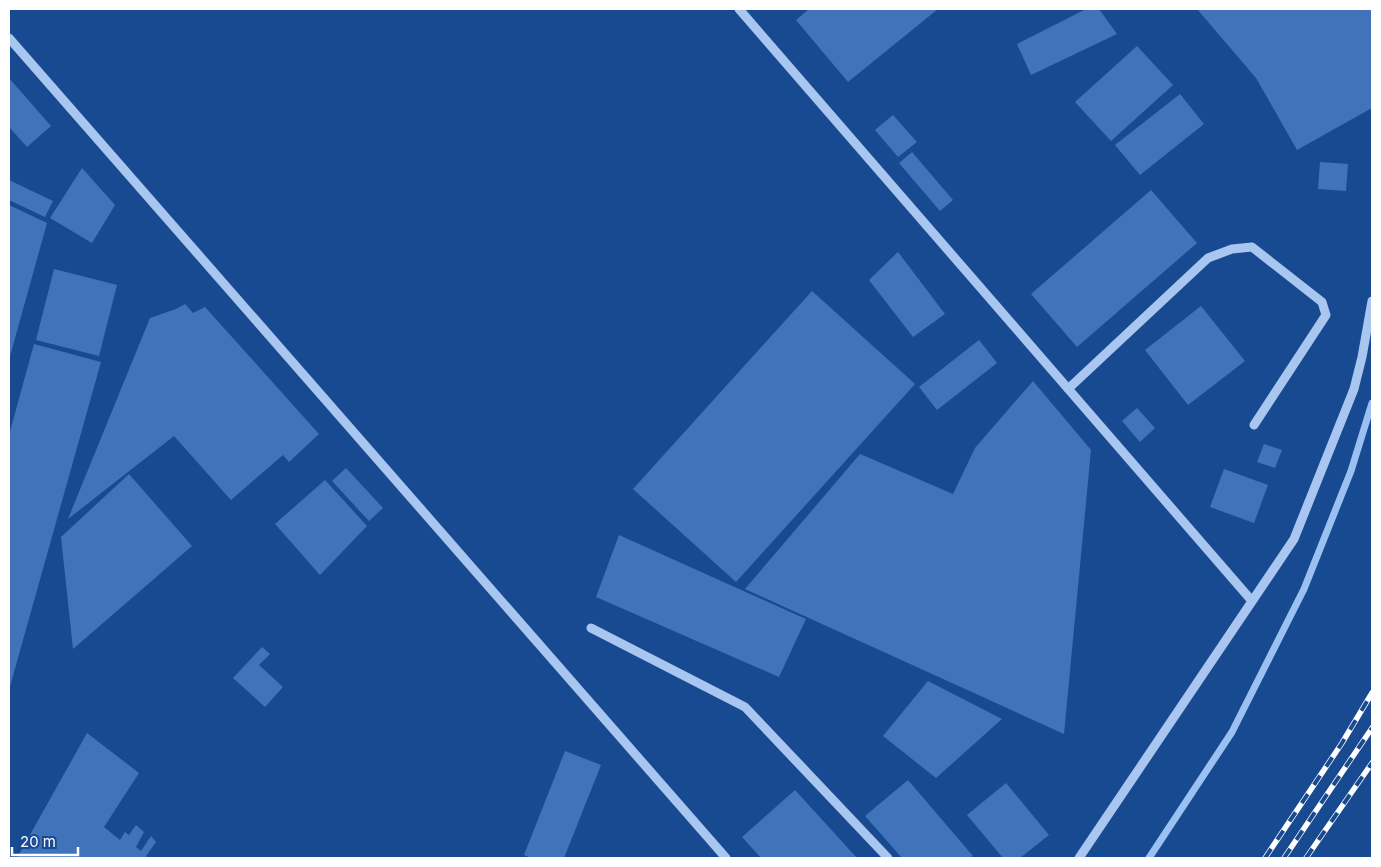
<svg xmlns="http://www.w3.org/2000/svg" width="1381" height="867" viewBox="0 0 1381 867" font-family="Inter,sans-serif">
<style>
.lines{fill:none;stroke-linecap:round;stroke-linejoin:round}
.stream{stroke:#9bc1f2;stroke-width:7}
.building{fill:#4173ba}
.minor{stroke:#a8c6f0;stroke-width:9}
.rail-casing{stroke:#fff;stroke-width:5.5}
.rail{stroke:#184a92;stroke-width:4;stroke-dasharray:11;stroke-linecap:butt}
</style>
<rect width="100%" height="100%" fill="#184a92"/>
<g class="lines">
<path class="stream" d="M1149,858L1232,732L1304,589L1351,471L1372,403"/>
</g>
<path class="building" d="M809,9H938L848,82L796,20Z
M1086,9H1099L1117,34L1031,75L1017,44Z
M1197,9H1372V108L1297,150L1256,78Z
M1137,46L1173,85L1111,141L1075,102Z
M9,78L51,126L27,147L9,127Z
M1180,94L1204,124L1140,175L1115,145Z
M893,115L917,142L898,157L875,130Z
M912,152L953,200L940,211L899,163Z
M1320,162L1348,164L1346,191L1318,189Z
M82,168L115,205L92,243L50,218Z
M9,180L53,201L45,217L9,200Z
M1151,190L1197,243L1077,347L1031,294Z
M9,205L47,223L9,360Z
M898,252L945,314L913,337L869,280Z
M54,269L117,285L99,356L36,340Z
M812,291L915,384L736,582L633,489Z
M185,304L193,313L205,307L319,434L289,462L283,455L231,500L174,436L68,519L150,318L176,309Z
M1201,306L1245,361L1188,405L1145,350Z
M979,340L997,363L937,410L919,387Z
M34,344L101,362L9,690V435Z
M1033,381L1091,450L1064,734L745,589L860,454L953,494L975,448Z
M1137,408L1155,428L1140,442L1122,421Z
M1264,444L1282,450L1275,468L1257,462Z
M346,468L383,508L369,521L332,481Z
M1224,469L1268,485L1254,523L1210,507Z
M129,474L192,546L73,649L61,537Z
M325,480L367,526L320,575L275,524Z
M619,535L806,619L779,677L596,597Z
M262,647L270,654L259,665L283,687L265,707L233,678Z
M928,681L1002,719L936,778L883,736Z
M87,733L139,773L104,827L120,840L125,832L129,835L136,825L144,832L136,847L141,851L151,836L156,842L146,856L149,858H17Z
M565,751L601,765L564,858H531L524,855Z
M908,780L973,856L970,858H902L865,816Z
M1006,783L1049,835L1020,858H1003L967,815Z
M795,790L857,858H761L742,837Z"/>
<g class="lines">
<path class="minor" d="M739,9L1252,601
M9,38L726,858
M1068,389L1208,258L1232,249L1252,247L1322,302L1326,315L1254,425
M591,628L745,707L888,858
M1079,858L1294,539L1354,389L1362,357L1372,301"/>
<g class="rail-casing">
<path id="rail" d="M1265,858L1342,743L1372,693
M1284,858L1372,728
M1306,858L1372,763"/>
</g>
<use href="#rail" class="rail"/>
</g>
<rect width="1381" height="867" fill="none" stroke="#ffffff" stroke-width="20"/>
<path d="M12 847v8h66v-8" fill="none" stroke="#ffffff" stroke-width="2.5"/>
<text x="20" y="847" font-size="15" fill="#ffffff" stroke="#184a92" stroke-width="4" paint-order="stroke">20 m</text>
</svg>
